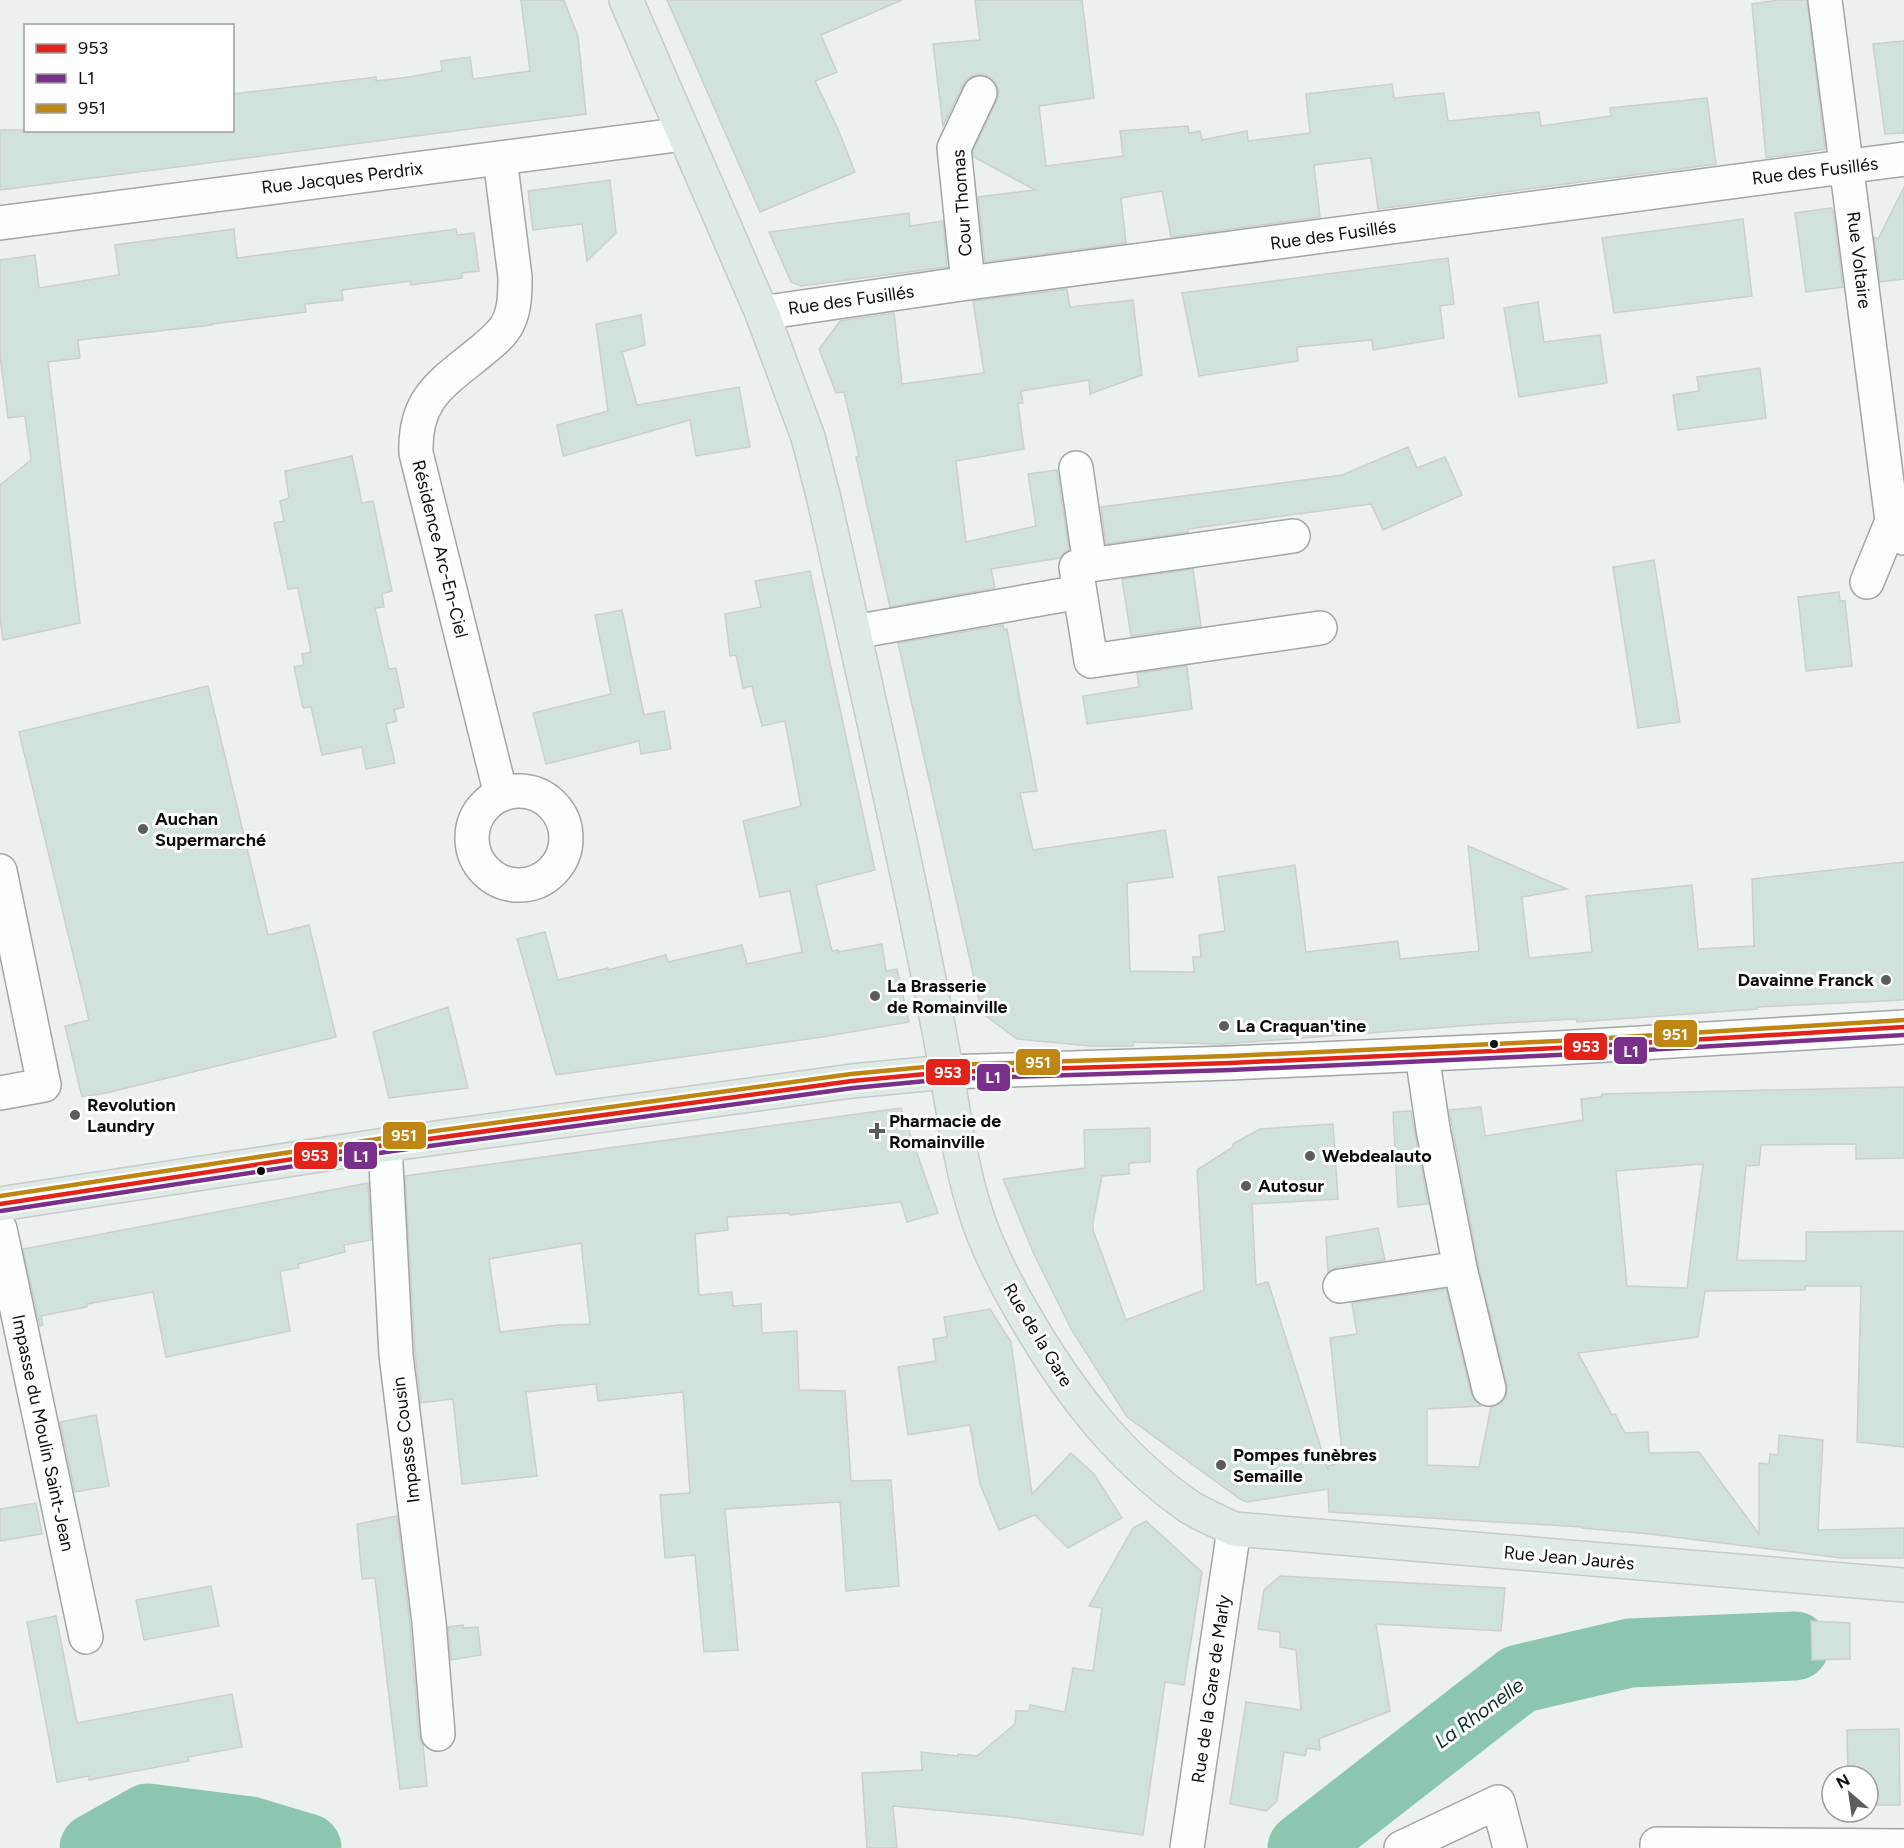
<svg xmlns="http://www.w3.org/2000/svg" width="1904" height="1848" viewBox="0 0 1904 1848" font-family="Figtree,sans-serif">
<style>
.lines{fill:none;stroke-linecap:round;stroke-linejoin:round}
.river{stroke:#8dc6af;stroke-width:69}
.building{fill:#d0e2da;stroke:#cccfce;stroke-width:1.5;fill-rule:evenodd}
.minor-casing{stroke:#a2a6a5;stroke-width:36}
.major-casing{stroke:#c7cac9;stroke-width:36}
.minor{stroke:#fcfdfd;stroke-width:33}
.major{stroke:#dfeae6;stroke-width:33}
.bus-1-casing{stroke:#fff;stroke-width:9}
.bus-2-casing{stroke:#fff;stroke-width:9}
.bus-3-casing{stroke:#fff;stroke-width:9}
.bus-1{stroke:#e32219;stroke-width:4.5}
.bus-2{stroke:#7a308a;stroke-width:4.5}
.bus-3{stroke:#bf8614;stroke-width:4.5}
.poi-dot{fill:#5a5d5c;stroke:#fff;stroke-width:2}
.bus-dot{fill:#0c0e0d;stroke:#fff;stroke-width:2}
.labels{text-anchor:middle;stroke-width:6;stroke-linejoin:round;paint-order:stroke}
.street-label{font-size:18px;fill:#0c0e0d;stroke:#fff}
.poi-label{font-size:18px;font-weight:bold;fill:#0c0e0d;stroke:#fff;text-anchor:start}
.water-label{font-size:20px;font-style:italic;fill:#0d3224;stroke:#fff}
.line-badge{stroke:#fff;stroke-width:2}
.badge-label{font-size:16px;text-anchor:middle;font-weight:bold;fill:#fff}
</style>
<rect width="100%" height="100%" fill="#ecf1ef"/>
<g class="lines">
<path class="river" d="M94,1848L148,1818L250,1831L307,1848
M1302,1848L1519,1679L1630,1653L1795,1646"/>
</g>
<path class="building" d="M521,0H564L578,37L586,114L0,190V130H232V94L376,77V81L409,77L442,71L441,61L470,57L473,79L530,71Z
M667,0H902L821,35L837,72L815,81L838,129L855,172L760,212Z
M975,0H1082L1094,98L1039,106L1046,166L1123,156L1120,131L1188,126L1189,133L1200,131L1202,140L1247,131L1248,141L1310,133L1306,94L1392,84L1394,98L1444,93L1448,121L1539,112L1541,126L1611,116L1610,108L1707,98L1716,164L1378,209L1371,158L1314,165L1320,217L1171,237L1162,191L1121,198L1126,243L985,262L978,197L1035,190L974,157L973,151L997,100L999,91L995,82L988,76L978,74L969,78L963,85L943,126L933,44L980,40Z
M1778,0H1807L1825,149L1766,158L1752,4Z
M1904,41V133L1885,134L1873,44Z
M610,180L616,233L587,261L582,224L533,230L528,191Z
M1904,187V279L1880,282L1874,237L1878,239Z
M1831,208L1833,210L1843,287L1806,292L1795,213Z
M909,213L910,226L943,221L947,267L801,286L791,282L769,232Z
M1743,219L1752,296L1614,313L1602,238Z
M234,229L237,258L456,229L457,235L474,233L479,271L462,273V278L411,285V281L342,290L343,300L305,304L306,312L212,324V325L78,340L80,358L48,362L80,623L3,640L0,618V485L31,460L25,416L8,418L0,356V260L35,255L39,288L119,275L115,245Z
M1448,258L1454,304L1440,306L1444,338L1373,350L1372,340L1297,347L1298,361L1199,376L1182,293Z
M1067,289L1070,307L1133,300L1142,375L1090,394L1089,380L1021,391L1023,403H1018L1024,449L956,461L966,542L1036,526L1028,474L1057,470L1069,550L1064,553L1060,558L991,569L995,588L890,607L856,457L859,456L844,392L836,393L819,349L840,321L894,313L902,384L984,373L973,301Z
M1538,302L1544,342L1600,335L1607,383L1519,397L1504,308Z
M641,315L645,345L622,352L637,405L739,387L750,447L696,456L690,420L563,456L557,425L608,411L596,324Z
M1760,368L1766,418L1678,430L1673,395L1699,391L1697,377Z
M1408,447L1417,468L1445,457L1462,495L1383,530L1371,504L1188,529V532L1106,544L1101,507L1342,475Z
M352,456L362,503L373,501L392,591L382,594L384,607L375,608L389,669L396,668L404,707L394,710L397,721L386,724L395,763L366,769L362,747L322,755L311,707L303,708L294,667L304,665L302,654L311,652L298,588L288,589L274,523L284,521L280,501L289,498L285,471Z
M1654,560L1680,722L1638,728L1613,567Z
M1193,569L1201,626L1131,636L1122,579Z
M810,571L875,870L816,885L832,951L838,950V952L882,944L886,971L897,969L909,1022L822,1037L556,1075L517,939L545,932L558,980L608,968V970L666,955L668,962L742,945L747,964L802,952L790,891L760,897L743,821L801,806L785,721L762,726L752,686L743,688L736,655L730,656L725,614L761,607L755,581Z
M1839,592L1840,601H1845L1852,666L1806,671L1798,597Z
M622,610L644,715L664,711L671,749L641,754L639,741L546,764L533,713L611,694L595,615Z
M1003,625L1004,630L1007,629L1037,791L1020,793L1033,850L1165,830L1173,877L1127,883L1130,971L1194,972L1193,957H1201L1199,935L1225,931L1218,877L1295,865L1306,952L1398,941L1400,959L1479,951L1468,846L1567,889L1522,897L1529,958L1592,952L1586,896L1692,885L1698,949L1754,946L1752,879L1904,862V1000L1757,1007V1009L1577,1022L1576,1019L1487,1024L1223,1044L1133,1042V1046H1091L1017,1039L982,1013L898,643Z
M1187,666L1192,709L1087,724L1083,696L1139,687L1137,673Z
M208,686L268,935L309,925L336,1037L106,1093L82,1097L65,1026L89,1020L19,732Z
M448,1007L468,1088L389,1098L373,1032Z
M1904,1087V1158L1856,1159V1144L1761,1145L1759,1165L1746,1166L1737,1260L1806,1261V1232L1904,1231V1447L1857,1442L1861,1286H1806L1805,1290L1705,1291L1698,1337L1578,1353L1612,1415L1615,1414L1625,1433L1648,1432L1649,1453L1699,1452L1759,1534V1463L1769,1464L1770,1454L1778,1455L1779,1435L1823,1440L1818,1530L1904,1528V1558H1841L1650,1534L1582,1528V1527L1329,1512L1328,1489L1247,1502L1240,1499L1127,1417L1071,1329L1033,1252L1003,1179L1085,1168L1084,1130L1150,1128V1162L1129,1163V1174L1102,1176L1093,1222V1230L1126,1320L1204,1290L1197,1170L1233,1147V1144L1260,1129L1333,1124L1338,1199L1252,1204L1256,1285L1268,1282L1328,1470V1466L1343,1462L1330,1338L1357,1334L1352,1303L1446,1289L1471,1393L1475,1401L1481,1406L1427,1409V1465L1479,1467L1491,1407L1502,1402L1507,1394V1385L1478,1264L1449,1110L1481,1107L1485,1136L1583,1120L1581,1099L1601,1097L1602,1094ZM1703,1164L1687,1288L1627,1286L1616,1171Z
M901,1108L938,1213L907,1222L901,1202L790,1215L789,1213L727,1217L728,1230L695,1234L699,1295L732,1292L733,1306L761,1304L762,1333L797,1331L799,1390L845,1391L851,1481L891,1480L899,1586L846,1591L840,1502L725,1509L738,1650L704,1652L695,1555L665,1558L660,1495L690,1493L683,1392L598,1401L596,1384L526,1392L537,1476L462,1484L453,1399L421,1403L415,1353L405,1176ZM581,1243L590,1324L559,1325L500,1332L489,1259Z
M1411,1111L1428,1204L1398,1207L1393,1112Z
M368,1183L371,1240L344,1245L345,1252L298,1264L299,1268L280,1271L290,1331L166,1357L153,1292L87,1304V1307L41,1316L43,1325L40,1326L23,1249Z
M1378,1228L1385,1260L1337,1267L1328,1272L1326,1237Z
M990,1309L1011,1342L1032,1494L1071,1453L1094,1474L1122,1518L1068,1548L1035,1515L999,1530L980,1484L970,1425L908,1435L898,1367L936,1361L933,1339L947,1337L944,1317Z
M96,1415L109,1486L75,1492L60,1422Z
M36,1503L42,1534L0,1541V1509Z
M397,1516L410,1624L419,1736L423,1745L427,1786L400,1789L375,1578L362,1579L357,1524Z
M1146,1521L1202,1572L1184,1685L1165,1682L1143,1835L1011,1817L893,1806L897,1848H867L862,1773L922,1770L921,1752L958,1756V1754L977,1756L1015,1724L1016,1711H1029L1030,1705L1065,1712L1073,1668L1093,1671L1102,1608L1089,1606L1133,1528Z
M1280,1576L1505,1588L1501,1631L1376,1624L1390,1711L1319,1739L1320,1750L1307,1748L1305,1756L1284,1752L1277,1801L1266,1811L1230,1804L1246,1702L1301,1710L1296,1650L1280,1647V1632L1258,1629L1264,1590Z
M211,1586L219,1626L144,1640L136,1600Z
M56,1616L77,1723L232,1694L242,1747L188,1757L189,1761L89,1780V1776L57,1782L27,1622Z
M1811,1621L1850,1623V1659L1812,1660Z
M463,1625V1628L478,1627L481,1655L451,1660L448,1627Z
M1899,1729L1900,1805H1868V1776H1848L1847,1730Z"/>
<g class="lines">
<g class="minor-casing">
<path id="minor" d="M1825,0L1892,521L1896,530L1904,538
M500,158L515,277C515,292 515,309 508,323C502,335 490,344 479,353C441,384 414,399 416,453L501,795
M0,223L684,134
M968,283L954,148L980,93
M762,313L968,283L1904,159
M1076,468L1090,565
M1293,536L1076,567L1091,661L1320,628
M1867,582L1892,521
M854,632L1080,592
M472 838a47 47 0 1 1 94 0a47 47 0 1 1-94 0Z
M0,871L44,1085L0,1093
M1422,1054L1433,1129L1460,1268L1489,1389
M947,1072L1230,1063L1558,1048L1904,1027
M385,1145L396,1355L429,1622L438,1734
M0,1229L86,1637
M1340,1286L1460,1268
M1187,1848L1234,1529
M1401,1848L1498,1802L1510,1848
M1657,1848V1844L1904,1846"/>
</g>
<g class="major-casing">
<path id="major" d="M626,0L762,313L808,437L824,499C855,638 887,777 916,916C927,969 938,1022 947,1075C955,1121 961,1166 975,1210C986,1247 1004,1281 1024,1315C1066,1388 1117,1456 1188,1506C1202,1515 1219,1522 1234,1529L1904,1585
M0,1204L385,1145L852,1081L947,1072"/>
</g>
<use href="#minor" class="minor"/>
<use href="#major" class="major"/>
<g class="bus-1-casing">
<path id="bus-1" d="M0,1204L385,1145L852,1081L947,1072L1230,1063L1558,1048L1904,1027"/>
</g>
<g class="bus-2-casing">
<path id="bus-2" d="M1,1211L386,1152L853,1088L947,1079L1230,1070L1558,1055L1904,1035"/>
</g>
<g class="bus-3-casing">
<path id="bus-3" d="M0,1196L384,1138L851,1074L946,1065L1230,1056L1558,1041L1904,1020"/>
</g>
<use href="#bus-1" class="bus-1"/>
<use href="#bus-2" class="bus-2"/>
<use href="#bus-3" class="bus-3"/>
</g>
<g class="poi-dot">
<circle cx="143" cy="829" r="6"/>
<circle cx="1886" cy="980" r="6"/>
<circle cx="875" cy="996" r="6"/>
<circle cx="1224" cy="1026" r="6"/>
<circle cx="75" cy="1115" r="6"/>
<path d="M874 1122h6v6h6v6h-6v6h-6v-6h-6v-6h6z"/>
<circle cx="1310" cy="1156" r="6"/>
<circle cx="1246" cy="1186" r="6"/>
<circle cx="1221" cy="1465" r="6"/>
</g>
<g class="bus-dot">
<circle cx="1494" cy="1044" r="5"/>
<circle cx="261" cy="1171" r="5"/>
</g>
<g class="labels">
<g class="street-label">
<text transform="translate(1815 171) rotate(-7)" y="6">Rue des Fusillés</text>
<text transform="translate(342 178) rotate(-7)" y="6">Rue Jacques Perdrix</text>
<text transform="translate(962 203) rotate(-94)" y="6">Cour Thomas</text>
<text transform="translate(1333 235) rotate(-8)" y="6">Rue des Fusillés</text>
<text transform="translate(1859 260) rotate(83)" y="6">Rue Voltaire</text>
<text transform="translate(851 300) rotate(-8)" y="6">Rue des Fusillés</text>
<text transform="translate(440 549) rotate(76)" y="6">Résidence Arc-En-Ciel</text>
<text transform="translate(1038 1335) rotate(59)" y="6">Rue de la Gare</text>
<text transform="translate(43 1433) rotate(78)" y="6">Impasse du Moulin Saint-Jean</text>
<text transform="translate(406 1440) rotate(-97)" y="6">Impasse Cousin</text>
<text transform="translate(1569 1558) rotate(5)" y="6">Rue Jean Jaurès</text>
<text transform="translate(1211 1689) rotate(-82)" y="6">Rue de la Gare de Marly</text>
</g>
<g class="poi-label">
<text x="155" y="825">Auchan<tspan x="155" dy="21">Supermarché</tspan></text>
<text x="1874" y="986" text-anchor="end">Davainne Franck</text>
<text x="887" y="992">La Brasserie<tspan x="887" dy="21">de Romainville</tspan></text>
<text x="1236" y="1032">La Craquan'tine</text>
<text x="87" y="1111">Revolution<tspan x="87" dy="21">Laundry</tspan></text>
<text x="889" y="1127">Pharmacie de<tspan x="889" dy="21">Romainville</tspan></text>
<text x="1322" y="1162">Webdealauto</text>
<text x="1258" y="1192">Autosur</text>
<text x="1233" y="1461">Pompes funèbres<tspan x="1233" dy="21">Semaille</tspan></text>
</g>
<g class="water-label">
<text transform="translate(1479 1713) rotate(-36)" y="7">La Rhonelle</text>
</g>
</g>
<g class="line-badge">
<rect x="1653" y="1019" width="45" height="29" rx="6" fill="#bf8614"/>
<rect x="1563" y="1032" width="45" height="29" rx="6" fill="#e32219"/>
<rect x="1613" y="1036" width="35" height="29" rx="6" fill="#7a308a"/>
<rect x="1015" y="1048" width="46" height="28" rx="6" fill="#bf8614"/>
<rect x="925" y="1058" width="46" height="28" rx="6" fill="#e32219"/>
<rect x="976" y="1063" width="35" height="29" rx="6" fill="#7a308a"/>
<rect x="382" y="1121" width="45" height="29" rx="6" fill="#bf8614"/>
<rect x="293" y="1141" width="45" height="29" rx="6" fill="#e32219"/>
<rect x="343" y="1141" width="35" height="29" rx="6" fill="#7a308a"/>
</g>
<g class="badge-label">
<text x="1675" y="1040">951</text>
<text x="1586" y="1052">953</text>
<text x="1631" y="1057">L1</text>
<text x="1038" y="1068">951</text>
<text x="948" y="1078">953</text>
<text x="993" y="1083">L1</text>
<text x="404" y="1141">951</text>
<text x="315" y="1161">953</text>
<text x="361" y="1162">L1</text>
</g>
<rect x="24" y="24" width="210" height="108" fill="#ffffff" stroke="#9e9f9e" stroke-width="1.5"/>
<rect x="36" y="44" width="30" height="9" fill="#e32219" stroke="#9e9f9e" stroke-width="1.5"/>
<text x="78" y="54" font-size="18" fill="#0c0e0d">953</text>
<rect x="36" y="74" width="30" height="9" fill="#7a308a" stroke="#9e9f9e" stroke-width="1.5"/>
<text x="78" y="84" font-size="18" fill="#0c0e0d">L1</text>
<rect x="36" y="104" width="30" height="9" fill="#bf8614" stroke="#9e9f9e" stroke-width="1.5"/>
<text x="78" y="114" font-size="18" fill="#0c0e0d">951</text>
<g transform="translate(1850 1794) rotate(331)"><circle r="28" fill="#ffffff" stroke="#9e9f9e" stroke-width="1.5"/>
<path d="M0-4.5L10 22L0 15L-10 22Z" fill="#5a5d5c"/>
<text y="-9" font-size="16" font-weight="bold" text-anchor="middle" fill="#0c0e0d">N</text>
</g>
</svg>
